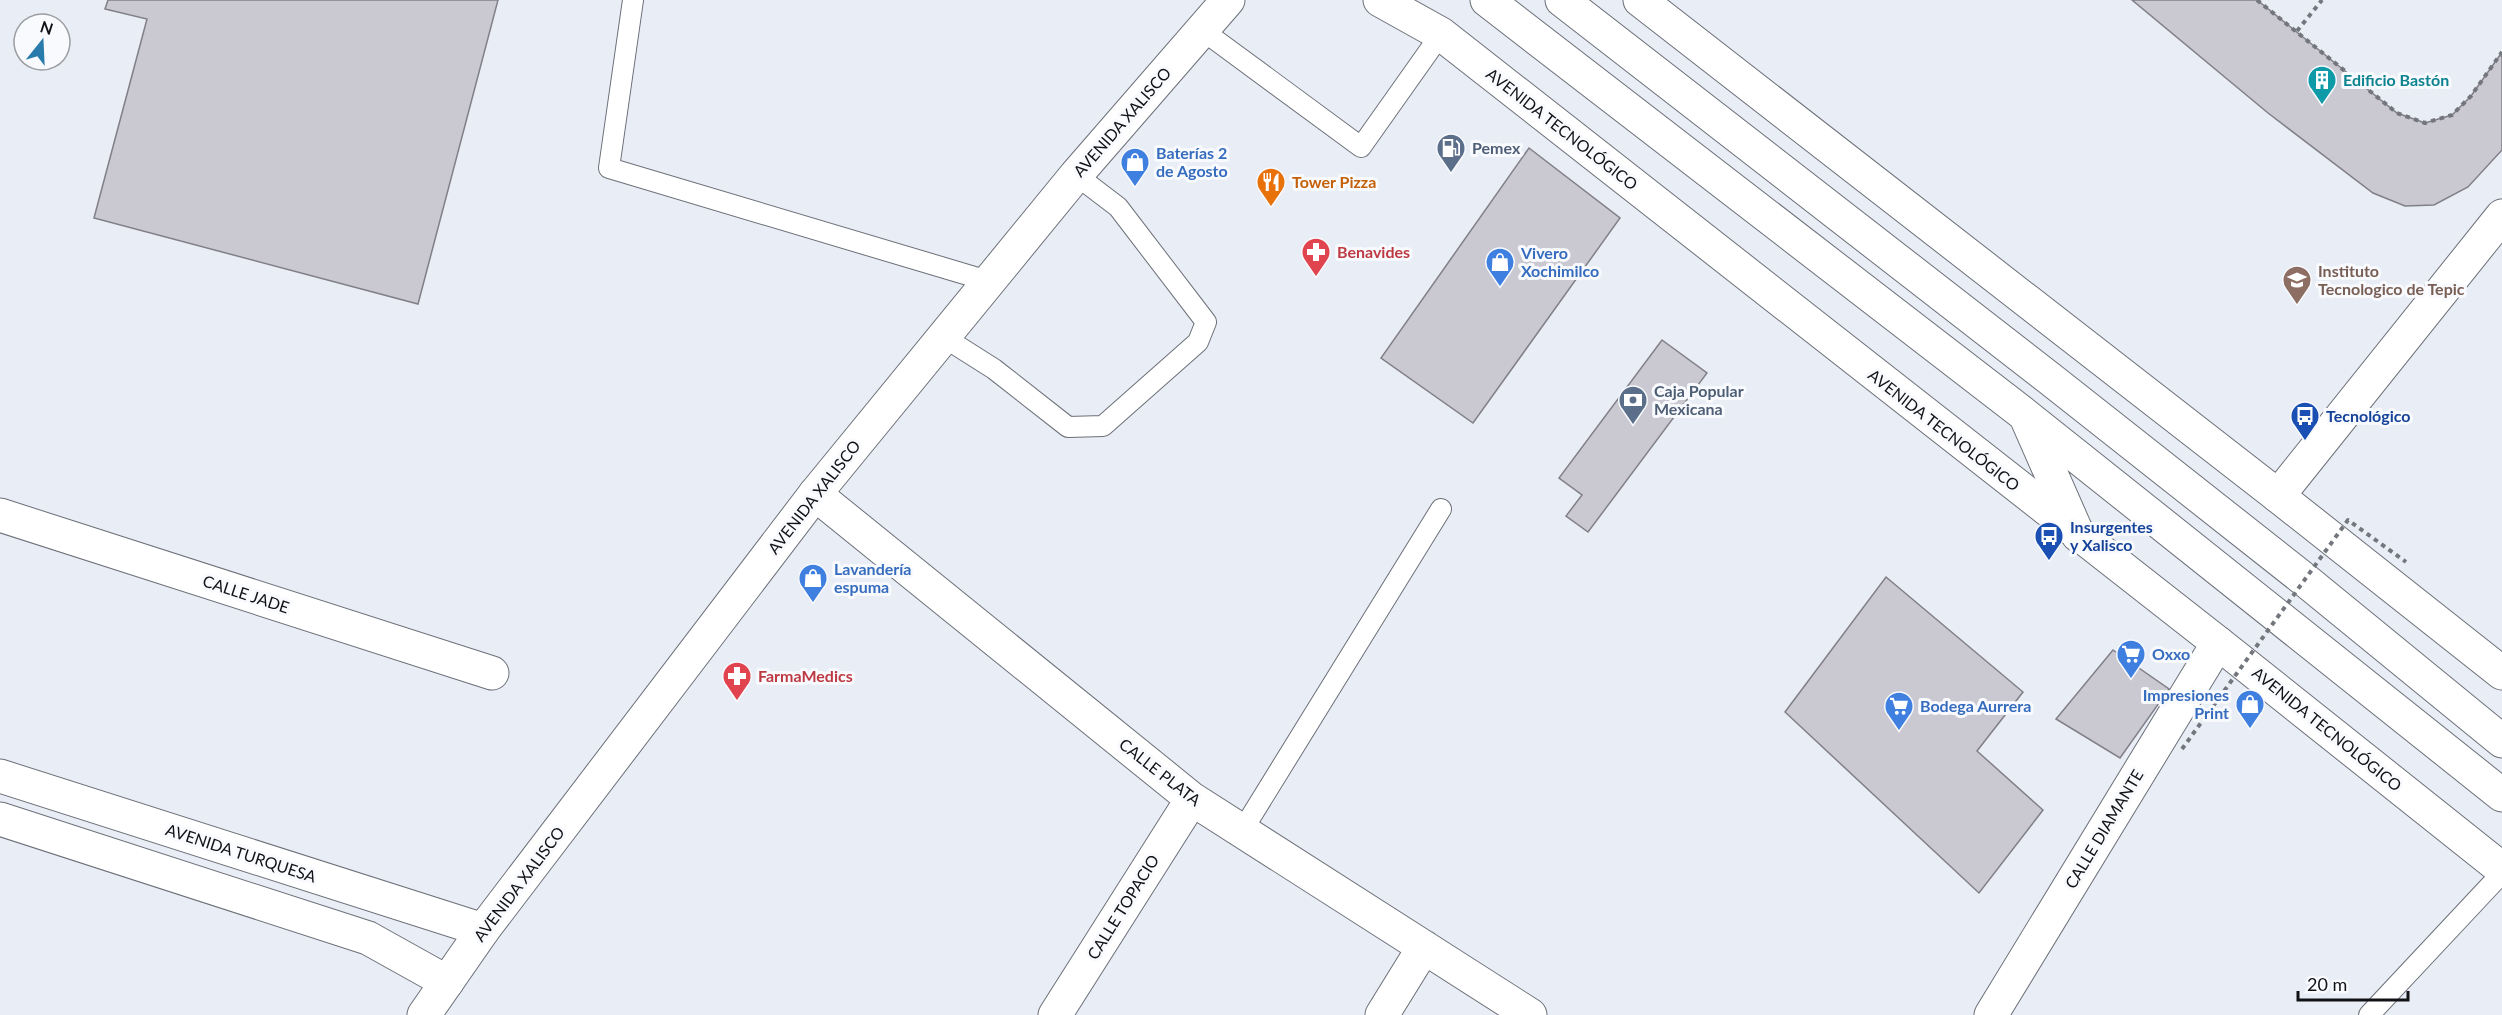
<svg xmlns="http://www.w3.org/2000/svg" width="2502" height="1015" viewBox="0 0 2502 1015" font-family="Lato,sans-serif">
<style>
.building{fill:#cac8d1;stroke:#817f88;stroke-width:1.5}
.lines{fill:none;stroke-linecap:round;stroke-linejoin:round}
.lane-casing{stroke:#6c7078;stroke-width:22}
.street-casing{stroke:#6c7078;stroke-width:35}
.secondary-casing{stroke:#6c7078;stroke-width:35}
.primary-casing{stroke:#6c7078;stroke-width:35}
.highway-casing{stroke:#6c7078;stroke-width:35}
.path{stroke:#73767c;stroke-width:4;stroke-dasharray:4.5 4.5;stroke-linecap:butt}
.lane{stroke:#fff;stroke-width:20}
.street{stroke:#fff;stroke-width:33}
.secondary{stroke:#fff;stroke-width:33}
.primary{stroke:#fff;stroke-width:33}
.highway{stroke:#fff;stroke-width:33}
.path-bridge{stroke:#73767c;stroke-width:4;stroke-dasharray:4.5 4.5;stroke-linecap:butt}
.labels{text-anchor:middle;stroke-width:6;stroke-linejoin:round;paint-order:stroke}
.culture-label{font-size:16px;font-weight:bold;fill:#0d838f;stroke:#f8fafe;text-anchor:start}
.street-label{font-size:16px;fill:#101215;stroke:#f8fafe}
.service-label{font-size:16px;font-weight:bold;fill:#4e5e75;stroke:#f8fafe;text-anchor:start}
.shop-label{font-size:16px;font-weight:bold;fill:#366cbe;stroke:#f8fafe;text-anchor:start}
.food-label{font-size:16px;font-weight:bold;fill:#c56008;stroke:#f8fafe;text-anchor:start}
.health-label{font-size:16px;font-weight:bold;fill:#be3a42;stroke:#f8fafe;text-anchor:start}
.education-label{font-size:16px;font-weight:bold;fill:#785e54;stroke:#f8fafe;text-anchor:start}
.transit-label{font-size:16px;font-weight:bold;fill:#164399;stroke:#f8fafe;text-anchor:start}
</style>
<rect width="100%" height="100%" fill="#e8edf6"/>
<path class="building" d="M108,0H498L418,304L94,218L147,19L105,9Z
M2132,0H2257L2397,113L2425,123L2452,115L2471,96L2500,55L2502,57V150L2468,187L2434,205L2405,206L2373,193L2268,113Z
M1529,148L1620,218L1473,423L1381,358Z
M1662,340L1707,373L1588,532L1566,516L1582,495L1559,478Z
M1886,577L2023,692L1977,751L2043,810L1979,893L1785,712Z
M2113,650L2169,689L2120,758L2056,719Z"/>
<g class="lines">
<g class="lane-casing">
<path id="lane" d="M633,0L609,168L988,281
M1202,30L1361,147L1441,34
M942,336L994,369L1068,427L1103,426L1198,342L1206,322L1118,207L1076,175
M1242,831L1441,509
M2369,1015L2502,873"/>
</g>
<g class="street-casing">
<path id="street" d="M815,494L1192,799L1530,1015
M2278,496L2502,216
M0,515L492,673
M0,776L483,930
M0,819L368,938L447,982
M1055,1015L1192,799
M1382,1015L1424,947
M1991,1015L2218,643"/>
</g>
<g class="secondary-casing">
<path id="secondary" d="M424,1015L483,930L815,494L1076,175L1228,0"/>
</g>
<g class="primary-casing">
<path id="primary" d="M1380,0L1441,34L2218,643L2502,869
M1640,0L2278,496L2502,673"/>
</g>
<g class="highway-casing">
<path id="highway" d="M1487,0L2025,415L2502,795
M1562,0L2049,378L2305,580L2502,741
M2027,419L2078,535"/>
</g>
<path class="path" d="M2257,0L2397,113L2425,123L2452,115L2471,96L2502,52
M2297,31L2322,0"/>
<use href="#lane" class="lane"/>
<use href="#street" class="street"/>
<use href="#secondary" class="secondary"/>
<use href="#primary" class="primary"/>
<use href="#highway" class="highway"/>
<path class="path-bridge" d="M2182,749L2348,520L2406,562"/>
</g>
<defs>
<g id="building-pin" transform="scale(1.5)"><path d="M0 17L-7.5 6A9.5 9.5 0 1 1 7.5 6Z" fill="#0f9aa8" stroke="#f8fafe"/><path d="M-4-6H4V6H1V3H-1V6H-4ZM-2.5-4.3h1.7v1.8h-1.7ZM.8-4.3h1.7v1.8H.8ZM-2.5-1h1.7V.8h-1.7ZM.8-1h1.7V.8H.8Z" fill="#fff"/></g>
<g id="fuel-pin" transform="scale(1.5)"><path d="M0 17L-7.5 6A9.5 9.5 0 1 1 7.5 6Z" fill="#5c6f8a" stroke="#f8fafe"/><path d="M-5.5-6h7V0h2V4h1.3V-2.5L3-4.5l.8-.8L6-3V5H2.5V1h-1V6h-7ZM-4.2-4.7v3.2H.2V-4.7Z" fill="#fff"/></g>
<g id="shop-pin" transform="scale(1.5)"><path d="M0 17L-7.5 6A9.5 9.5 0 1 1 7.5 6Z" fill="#3f7fe0" stroke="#f8fafe"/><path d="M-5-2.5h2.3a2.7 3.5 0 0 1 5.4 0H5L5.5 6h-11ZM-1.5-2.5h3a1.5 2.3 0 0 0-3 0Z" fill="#fff"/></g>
<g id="restaurant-pin" transform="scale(1.5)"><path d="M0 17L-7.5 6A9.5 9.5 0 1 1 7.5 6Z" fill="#e8710a" stroke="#f8fafe"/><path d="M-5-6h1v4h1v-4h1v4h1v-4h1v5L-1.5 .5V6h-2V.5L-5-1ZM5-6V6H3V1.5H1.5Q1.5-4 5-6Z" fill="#fff"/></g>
<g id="pharmacy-pin" transform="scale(1.5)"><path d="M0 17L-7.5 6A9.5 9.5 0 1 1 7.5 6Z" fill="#e0444e" stroke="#f8fafe"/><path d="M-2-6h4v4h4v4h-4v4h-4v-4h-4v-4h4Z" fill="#fff"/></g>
<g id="university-pin" transform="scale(1.5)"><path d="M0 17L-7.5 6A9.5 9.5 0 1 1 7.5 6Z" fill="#8d6e63" stroke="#f8fafe"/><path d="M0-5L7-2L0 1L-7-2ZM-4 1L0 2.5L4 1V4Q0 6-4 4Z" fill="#fff"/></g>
<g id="bank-pin" transform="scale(1.5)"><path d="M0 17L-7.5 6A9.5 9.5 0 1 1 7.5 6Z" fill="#5c6f8a" stroke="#f8fafe"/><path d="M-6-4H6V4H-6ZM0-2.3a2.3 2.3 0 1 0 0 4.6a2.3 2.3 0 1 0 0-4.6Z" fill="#fff"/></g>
<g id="bus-pin" transform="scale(1.5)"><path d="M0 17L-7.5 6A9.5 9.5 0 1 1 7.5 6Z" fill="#1a4fb4" stroke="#f8fafe"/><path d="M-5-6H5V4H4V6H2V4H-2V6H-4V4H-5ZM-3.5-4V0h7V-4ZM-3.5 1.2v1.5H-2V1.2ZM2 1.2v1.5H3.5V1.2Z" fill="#fff"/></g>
<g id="supermarket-pin" transform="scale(1.5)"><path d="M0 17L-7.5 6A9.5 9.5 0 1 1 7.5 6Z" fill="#3f7fe0" stroke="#f8fafe"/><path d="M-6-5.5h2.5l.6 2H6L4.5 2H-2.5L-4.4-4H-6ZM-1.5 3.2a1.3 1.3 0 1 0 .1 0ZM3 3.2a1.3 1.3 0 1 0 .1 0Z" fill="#fff"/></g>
</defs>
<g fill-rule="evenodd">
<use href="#building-pin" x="2322" y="80"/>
<use href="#fuel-pin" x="1451" y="148"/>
<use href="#shop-pin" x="1135" y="162"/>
<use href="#restaurant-pin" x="1271" y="182"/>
<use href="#pharmacy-pin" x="1316" y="252"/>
<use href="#shop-pin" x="1500" y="262"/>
<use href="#university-pin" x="2297" y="280"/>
<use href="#bank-pin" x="1633" y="400"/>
<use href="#bus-pin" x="2305" y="416"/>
<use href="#bus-pin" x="2049" y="536"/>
<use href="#shop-pin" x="813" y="578"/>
<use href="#supermarket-pin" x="2131" y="654"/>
<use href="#pharmacy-pin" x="737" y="676"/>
<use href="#shop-pin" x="2250" y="704"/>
<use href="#supermarket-pin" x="1899" y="706"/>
</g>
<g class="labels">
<g class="culture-label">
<text x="2343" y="86">Edificio Bastón</text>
</g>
<g class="street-label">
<text transform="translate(1122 122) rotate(-49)" y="6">AVENIDA XALISCO</text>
<text transform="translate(1562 129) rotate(38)" y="6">AVENIDA TECNOLÓGICO</text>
<text transform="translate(1944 430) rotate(38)" y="6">AVENIDA TECNOLÓGICO</text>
<text transform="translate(814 497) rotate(-52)" y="6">AVENIDA XALISCO</text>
<text transform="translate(246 594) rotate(18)" y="6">CALLE JADE</text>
<text transform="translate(2327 729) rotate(39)" y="6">AVENIDA TECNOLÓGICO</text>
<text transform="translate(1160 772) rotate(38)" y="6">CALLE PLATA</text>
<text transform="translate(2104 829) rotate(-59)" y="6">CALLE DIAMANTE</text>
<text transform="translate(241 853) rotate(18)" y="6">AVENIDA TURQUESA</text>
<text transform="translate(519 884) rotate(-53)" y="6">AVENIDA XALISCO</text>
<text transform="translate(1123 907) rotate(-58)" y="6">CALLE TOPACIO</text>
</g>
<g class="service-label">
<text x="1472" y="154">Pemex</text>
<text x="1654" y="397">Caja Popular<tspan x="1654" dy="18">Mexicana</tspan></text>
</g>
<g class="shop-label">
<text x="1156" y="159">Baterías 2<tspan x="1156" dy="18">de Agosto</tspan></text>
<text x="1521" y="259">Vivero<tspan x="1521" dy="18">Xochimilco</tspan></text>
<text x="834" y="575">Lavandería<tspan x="834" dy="18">espuma</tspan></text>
<text x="2152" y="660">Oxxo</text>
<text x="2229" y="701" text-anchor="end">Impresiones<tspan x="2229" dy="18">Print</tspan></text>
<text x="1920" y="712">Bodega Aurrera</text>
</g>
<g class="food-label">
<text x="1292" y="188">Tower Pizza</text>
</g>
<g class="health-label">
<text x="1337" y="258">Benavides</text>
<text x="758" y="682">FarmaMedics</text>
</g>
<g class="education-label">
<text x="2318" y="277">Instituto<tspan x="2318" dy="18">Tecnologico de Tepic</tspan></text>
</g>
<g class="transit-label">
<text x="2326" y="422">Tecnológico</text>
<text x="2070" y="533">Insurgentes<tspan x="2070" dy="18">y Xalisco</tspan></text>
</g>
</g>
<g transform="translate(42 42) rotate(18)"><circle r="28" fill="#f8fafe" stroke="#9b9da1" stroke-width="1.5"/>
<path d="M0-4.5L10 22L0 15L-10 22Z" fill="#297bac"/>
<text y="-9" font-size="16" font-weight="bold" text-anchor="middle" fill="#101215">N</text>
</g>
<path d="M2298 991v9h110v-9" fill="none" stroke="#101215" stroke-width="3"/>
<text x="2307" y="991" font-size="18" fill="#101215" stroke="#f8fafe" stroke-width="4.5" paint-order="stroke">20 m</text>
</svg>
